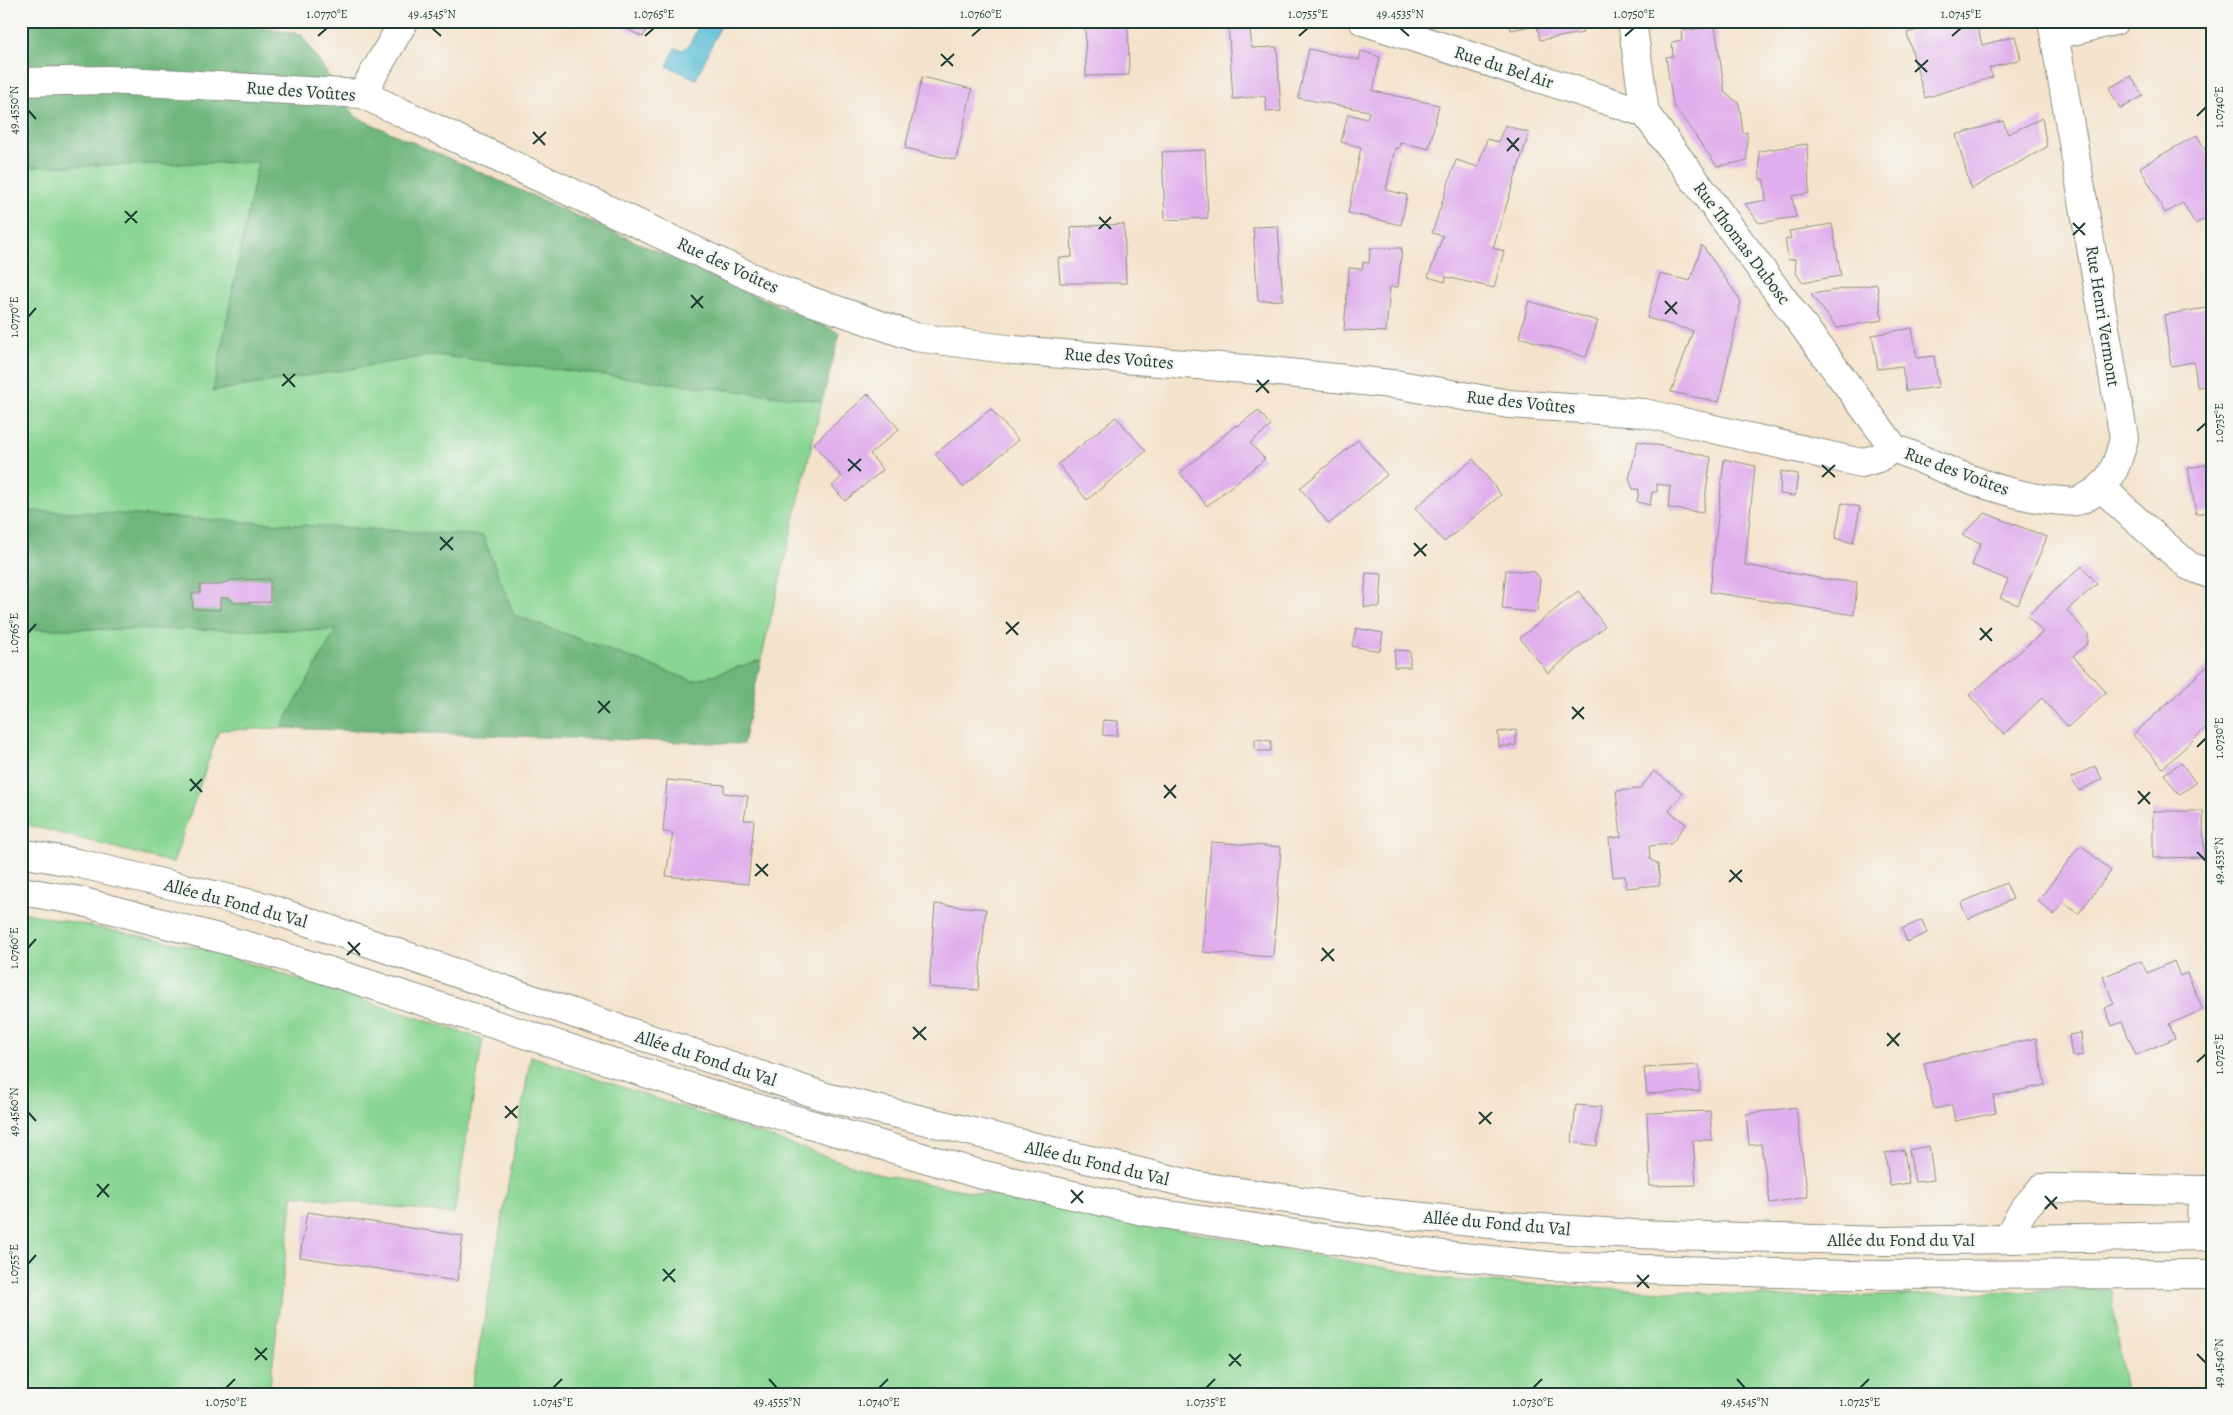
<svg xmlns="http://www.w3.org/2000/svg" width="2233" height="1415" viewBox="0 0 2233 1415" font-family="Alegreya,serif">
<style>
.green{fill:#89d593;stroke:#548964}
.forest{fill:#6eb67d;stroke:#467a58}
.water{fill:#59bdd7;stroke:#3c7d86}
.building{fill:#e0aeec}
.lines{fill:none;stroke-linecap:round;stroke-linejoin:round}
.minor-casing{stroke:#8a9080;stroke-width:30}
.minor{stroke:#fff;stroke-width:28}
.ticks{fill:none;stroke:#1f3d34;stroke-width:2}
.labels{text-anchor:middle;stroke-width:5;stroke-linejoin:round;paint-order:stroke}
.street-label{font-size:18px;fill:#1f3d34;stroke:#f6f6f2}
.neatline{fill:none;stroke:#1f3d34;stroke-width:2}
.ticks-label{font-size:12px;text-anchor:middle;fill:#1f3d34}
</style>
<rect width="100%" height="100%" fill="#f6f6f2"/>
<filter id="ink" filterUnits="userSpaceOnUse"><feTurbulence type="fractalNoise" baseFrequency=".02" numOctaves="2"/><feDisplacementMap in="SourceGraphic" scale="10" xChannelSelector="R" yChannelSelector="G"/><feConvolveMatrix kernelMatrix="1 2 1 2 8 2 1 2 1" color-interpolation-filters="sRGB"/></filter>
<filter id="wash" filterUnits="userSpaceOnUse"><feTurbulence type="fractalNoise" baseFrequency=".0096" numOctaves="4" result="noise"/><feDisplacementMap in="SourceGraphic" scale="20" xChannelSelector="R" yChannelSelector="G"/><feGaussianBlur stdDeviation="1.12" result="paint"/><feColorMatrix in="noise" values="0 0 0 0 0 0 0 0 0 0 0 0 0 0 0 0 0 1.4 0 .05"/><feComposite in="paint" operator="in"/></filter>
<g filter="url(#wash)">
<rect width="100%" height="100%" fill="#f4e3cc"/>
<path class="green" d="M258,162L213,391L434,355L822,401L761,660L693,681L514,615L483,536L85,512L21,511V167Z
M21,629L336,630L281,728L219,730L173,863L21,823Z
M21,912L205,949L483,1039L454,1214L293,1195L269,1394H21Z
M531,1056L881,1175L1450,1280L1803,1298L2111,1289L2126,1394H471Z"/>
<path class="forest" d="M21,21H211L301,34L356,117L840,333L822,401L434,355L213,391L258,162L21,167Z
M21,511L85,512L483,536L514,615L693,681L761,660L743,744L281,728L336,630L21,629Z"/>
<path class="water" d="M701,21L722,23L696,79L667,66L675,48L683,50L690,43Z"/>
<g id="blocks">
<path class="building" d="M611,21H651L643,37Z
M1085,21H1128L1129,75L1086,76Z
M1228,21H1249L1252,48L1277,47L1281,111L1267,112L1265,96L1233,99Z
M1509,21H1581L1583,33L1540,40L1537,25L1511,30Z
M1932,21H1976L1982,45L2015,36L2021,59L1989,68L1993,77L1925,98L1907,33L1932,26Z
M1715,26L1725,93L1739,103L1743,133L1747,132V161L1717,166L1673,105L1666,57L1673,56L1672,42L1682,40L1681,31Z
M1309,49L1359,60L1361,51L1380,57L1373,91L1439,105L1429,149L1400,142L1399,148H1395L1386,190L1407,195L1401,225L1348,213L1361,147L1341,142L1348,114L1367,119L1369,111L1298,98Z
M2131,76L2143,96L2120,109L2109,88Z
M922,77L972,89L956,160L905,148Z
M2042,118L2047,147L1971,189L1956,135L2003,121L2008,134Z
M1505,125L1529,133L1493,248L1504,251L1494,288L1446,277L1445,282L1428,277L1443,236L1432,233L1456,160L1478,167L1487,139L1498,142Z
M2197,135L2212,162V215L2195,224L2183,203L2165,213L2140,167Z
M1807,144L1809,193L1792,196L1796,217L1759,223L1745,204L1766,200L1764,180L1760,179L1759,151Z
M1205,150L1208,218L1165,220L1162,152Z
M1124,224L1126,283H1060L1058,258L1072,257L1071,227Z
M1832,224L1841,276L1802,282L1796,273L1795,259L1789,260L1785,240L1791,238L1789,231Z
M1278,226L1283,300L1258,301L1253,227Z
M1702,245L1741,301L1719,402L1671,392L1693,331L1647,318L1660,274L1690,281Z
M1370,248H1402L1398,287H1390L1386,332L1344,330L1349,268L1362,269L1363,262L1369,263Z
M1877,284L1882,320L1837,328L1811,294Z
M1529,301L1598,321L1586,357L1519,337Z
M2212,307V385L2197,387L2194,362L2171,366L2164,315Z
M1912,328L1917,358L1934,356L1939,387L1906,391L1902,366L1878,369L1872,335Z
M868,394L899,429L870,454L883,470L845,501L832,486L842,477L813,444Z
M991,409L1018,440L963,487L935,454Z
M1258,410L1271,426L1250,443L1265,459L1207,506L1180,473L1236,425L1237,427Z
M1116,417L1146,451L1087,500L1058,464Z
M1358,440L1387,475L1329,524L1300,488Z
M1638,441L1711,457L1703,513L1668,508L1670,486L1657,484V492H1652L1650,505L1637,502L1639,489H1633L1629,479Z
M1473,459L1501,495L1444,542L1415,508Z
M1724,459L1755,466L1745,565L1830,580L1857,582L1854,615L1710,592Z
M2212,464V511L2196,514L2188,468Z
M1781,471L1798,474L1795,496L1780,494Z
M1842,503L1860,507L1853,543L1835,538Z
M1985,513L2047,537L2018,605L2000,598L2008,580L1972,565L1981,543L1962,535Z
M2082,566L2097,584L2067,610L2088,634V643L2073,656L2106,692L2068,727L2042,698L2004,734L1969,695L2043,632L2027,616Z
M1506,570L1535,572L1540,579L1537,612L1502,609Z
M1366,573L1382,574L1380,607H1364Z
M270,579V602L234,603L229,598H220V610L193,609L192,593H200V585H219L232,580Z
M1578,591L1605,626L1548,673L1520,638Z
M1356,628L1383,633L1380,651L1352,646Z
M1395,650L1410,651V667H1394Z
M2212,662V722L2163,768L2133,735Z
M1103,720L1118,721L1117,736L1103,735Z
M1516,730V745L1499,747L1498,732Z
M1255,739L1271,741V751H1255Z
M2181,763L2196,783L2179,795L2164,774Z
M2095,766L2102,779L2079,791L2071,778Z
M1654,771L1683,793L1669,811L1686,824L1671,844L1649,846L1650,859L1658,864L1660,885L1626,888L1625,876L1613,877L1609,838L1621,837L1616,791L1640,789Z
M667,780L724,785V793L748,796L744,820H754L748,884L666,876L673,833L663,832Z
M2153,811H2203L2204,857L2153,858Z
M1211,842L1281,847L1273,957L1203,952Z
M2082,846L2111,871L2078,914L2064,902L2054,915L2038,901L2078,848Z
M2006,883L2013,899L1968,919L1961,903Z
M935,904L986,909L978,990L929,987Z
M1922,920L1927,933L1907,942L1902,929Z
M2141,961L2147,973L2174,961L2180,976L2187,973L2203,1010L2169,1024L2175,1038L2136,1055L2122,1022L2112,1026L2105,1008L2114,1004L2103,977Z
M2081,1033L2083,1055L2072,1057L2069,1035Z
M2036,1038L2045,1085L1993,1096L1996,1113L1955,1121L1952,1105L1934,1109L1924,1063Z
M1699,1065L1700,1091L1647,1094L1644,1068Z
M1576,1105L1601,1107L1597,1146L1572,1142Z
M1796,1107L1808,1197L1770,1203L1761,1144L1749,1145L1746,1114Z
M1710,1111L1712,1140H1693L1696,1185L1650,1186L1647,1113Z
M1929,1146L1934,1180L1915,1182L1909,1150Z
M1904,1150L1909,1183L1890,1186L1885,1153Z
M307,1212L463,1236L457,1281L300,1257Z"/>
</g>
</g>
<g filter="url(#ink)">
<use href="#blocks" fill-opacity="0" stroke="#8a9080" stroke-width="1"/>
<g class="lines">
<g class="minor-casing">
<path id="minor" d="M1363,21L1645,113
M1632,21L1645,113L1894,448
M2056,35L2115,21
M21,82L108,80L362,94L779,290L915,337L1014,350L1270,371L1400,385L1509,404L1644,413L1861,463L1878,458L1894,448C1948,470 2003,497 2062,501C2067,501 2075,503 2080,500C2110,488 2117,467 2124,438L2052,21
M362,94L404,21
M2102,488L2135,519L2189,566L2212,575
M21,853L77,863L265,907L584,1017L826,1097L1199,1186L1384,1213L1510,1226L1634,1234L1884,1241L2212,1236
M21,891L80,901L263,950L739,1103L979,1174L1148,1212L1415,1252L1548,1266L1846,1275L2212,1274
M2201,1236L2202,1191
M2007,1239L2023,1210L2042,1188L2212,1190"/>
</g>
<use href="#minor" class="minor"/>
</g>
</g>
<path class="ticks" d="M432,28L441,36M1400,28L1409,36M318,36L327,28M645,36L654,28M972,36L981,28M1299,36L1308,28M1625,36L1634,28M1952,36L1961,28M941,54L953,66M1915,60L1927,72M941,66L954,54M1915,72L1928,60M28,110L36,119M2197,116L2206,107M533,132L545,145M1507,138L1519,151M533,144L546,132M1507,151L1519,138M125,211L137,223M1099,217L1111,229M125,223L137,211M2073,223L2085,235M1099,229L1111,217M2073,235L2085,223M691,295L703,308M1665,301L1677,314M691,308L703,296M1665,314L1677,302M28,317L36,308M283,374L295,387M1257,380L1269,393M282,386L295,374M1256,392L1269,380M2197,431L2206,423M848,459L861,471M1822,465L1835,477M848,471L861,459M1822,477L1835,465M440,537L453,550M1414,543L1426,556M440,550L453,537M1414,556L1427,544M1006,622L1018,635M1980,628L1992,641M28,633L36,624M1006,634L1019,622M1980,640L1992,628M598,701L610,713M1572,707L1584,719M598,713L610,701M1572,719L1584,707M2197,747L2206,738M190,779L202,792M1164,785L1176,798M190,791L202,779M2138,791L2150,804M1164,798L1176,785M2138,804L2150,792M2197,852L2206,861M756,864L768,876M1730,870L1742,882M755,876L768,864M1729,882L1742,870M348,942L360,955M28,948L36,939M1322,948L1334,961M347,955L360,943M1321,961L1334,949M913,1027L926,1040M1887,1033L1899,1046M913,1039L926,1027M1887,1046L1900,1033M2197,1062L2206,1054M505,1106L517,1118M28,1112L36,1121M1479,1112L1491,1124M505,1118L518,1106M1479,1124L1492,1112M97,1184L109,1197M1071,1190L1083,1203M2045,1196L2057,1209M97,1197L109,1184M1071,1203L1083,1191M2045,1209L2057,1197M28,1264L36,1255M663,1269L675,1282M1637,1275L1649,1288M663,1281L675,1269M1637,1287L1649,1275M255,1348L267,1360M1229,1354L1241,1366M2197,1354L2206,1363M255,1360L267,1348M1229,1366L1241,1354M769,1379L777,1388M1737,1379L1745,1388M226,1388L235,1379M553,1388L562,1379M879,1388L888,1379M1206,1388L1215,1379M1533,1388L1542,1379M1860,1388L1869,1379"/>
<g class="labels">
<g class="street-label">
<text transform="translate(1504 67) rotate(18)" y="6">Rue du Bel Air</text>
<text transform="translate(301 91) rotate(4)" y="6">Rue des Voûtes</text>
<text transform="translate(1742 243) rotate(53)" y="6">Rue Thomas Dubosc</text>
<text transform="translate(728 265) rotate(25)" y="6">Rue des Voûtes</text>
<text transform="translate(2103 316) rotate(81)" y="6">Rue Henri Vermont</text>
<text transform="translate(1119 358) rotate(5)" y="6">Rue des Voûtes</text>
<text transform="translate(1521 402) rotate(6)" y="6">Rue des Voûtes</text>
<text transform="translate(1957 471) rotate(20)" y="6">Rue des Voûtes</text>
<text transform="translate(236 903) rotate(15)" y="6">Allée du Fond du Val</text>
<text transform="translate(706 1058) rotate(18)" y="6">Allée du Fond du Val</text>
<text transform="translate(1097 1163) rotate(13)" y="6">Allée du Fond du Val</text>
<text transform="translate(1497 1223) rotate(5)" y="6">Allée du Fond du Val</text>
<text x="1901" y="1246">Allée du Fond du Val</text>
</g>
</g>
<rect width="2233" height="1415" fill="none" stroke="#f6f6f2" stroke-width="55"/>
<rect x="28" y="28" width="2178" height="1360" class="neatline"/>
<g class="ticks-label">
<text x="327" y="18">1.0770°E</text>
<text x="432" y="18">49.4545°N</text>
<text x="654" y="18">1.0765°E</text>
<text x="981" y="18">1.0760°E</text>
<text x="1308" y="18">1.0755°E</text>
<text x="1400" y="18">49.4535°N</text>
<text x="1634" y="18">1.0750°E</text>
<text x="1961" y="18">1.0745°E</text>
<text transform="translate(2219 107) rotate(-90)" y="4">1.0740°E</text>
<text transform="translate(14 110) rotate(-90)" y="4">49.4550°N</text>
<text transform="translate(14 317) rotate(-90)" y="4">1.0770°E</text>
<text transform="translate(2219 423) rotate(-90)" y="4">1.0735°E</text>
<text transform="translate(14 633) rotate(-90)" y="4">1.0765°E</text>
<text transform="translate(2219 738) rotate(-90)" y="4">1.0730°E</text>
<text transform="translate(2219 861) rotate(-90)" y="4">49.4535°N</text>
<text transform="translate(14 948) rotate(-90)" y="4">1.0760°E</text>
<text transform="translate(2219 1054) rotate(-90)" y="4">1.0725°E</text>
<text transform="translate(14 1112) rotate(-90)" y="4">49.4560°N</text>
<text transform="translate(14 1264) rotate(-90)" y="4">1.0755°E</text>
<text transform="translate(2219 1363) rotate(-90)" y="4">49.4540°N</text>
<text x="226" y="1406">1.0750°E</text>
<text x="553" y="1406">1.0745°E</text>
<text x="777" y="1406">49.4555°N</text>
<text x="879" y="1406">1.0740°E</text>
<text x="1206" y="1406">1.0735°E</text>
<text x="1533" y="1406">1.0730°E</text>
<text x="1745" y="1406">49.4545°N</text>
<text x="1860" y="1406">1.0725°E</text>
</g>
</svg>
